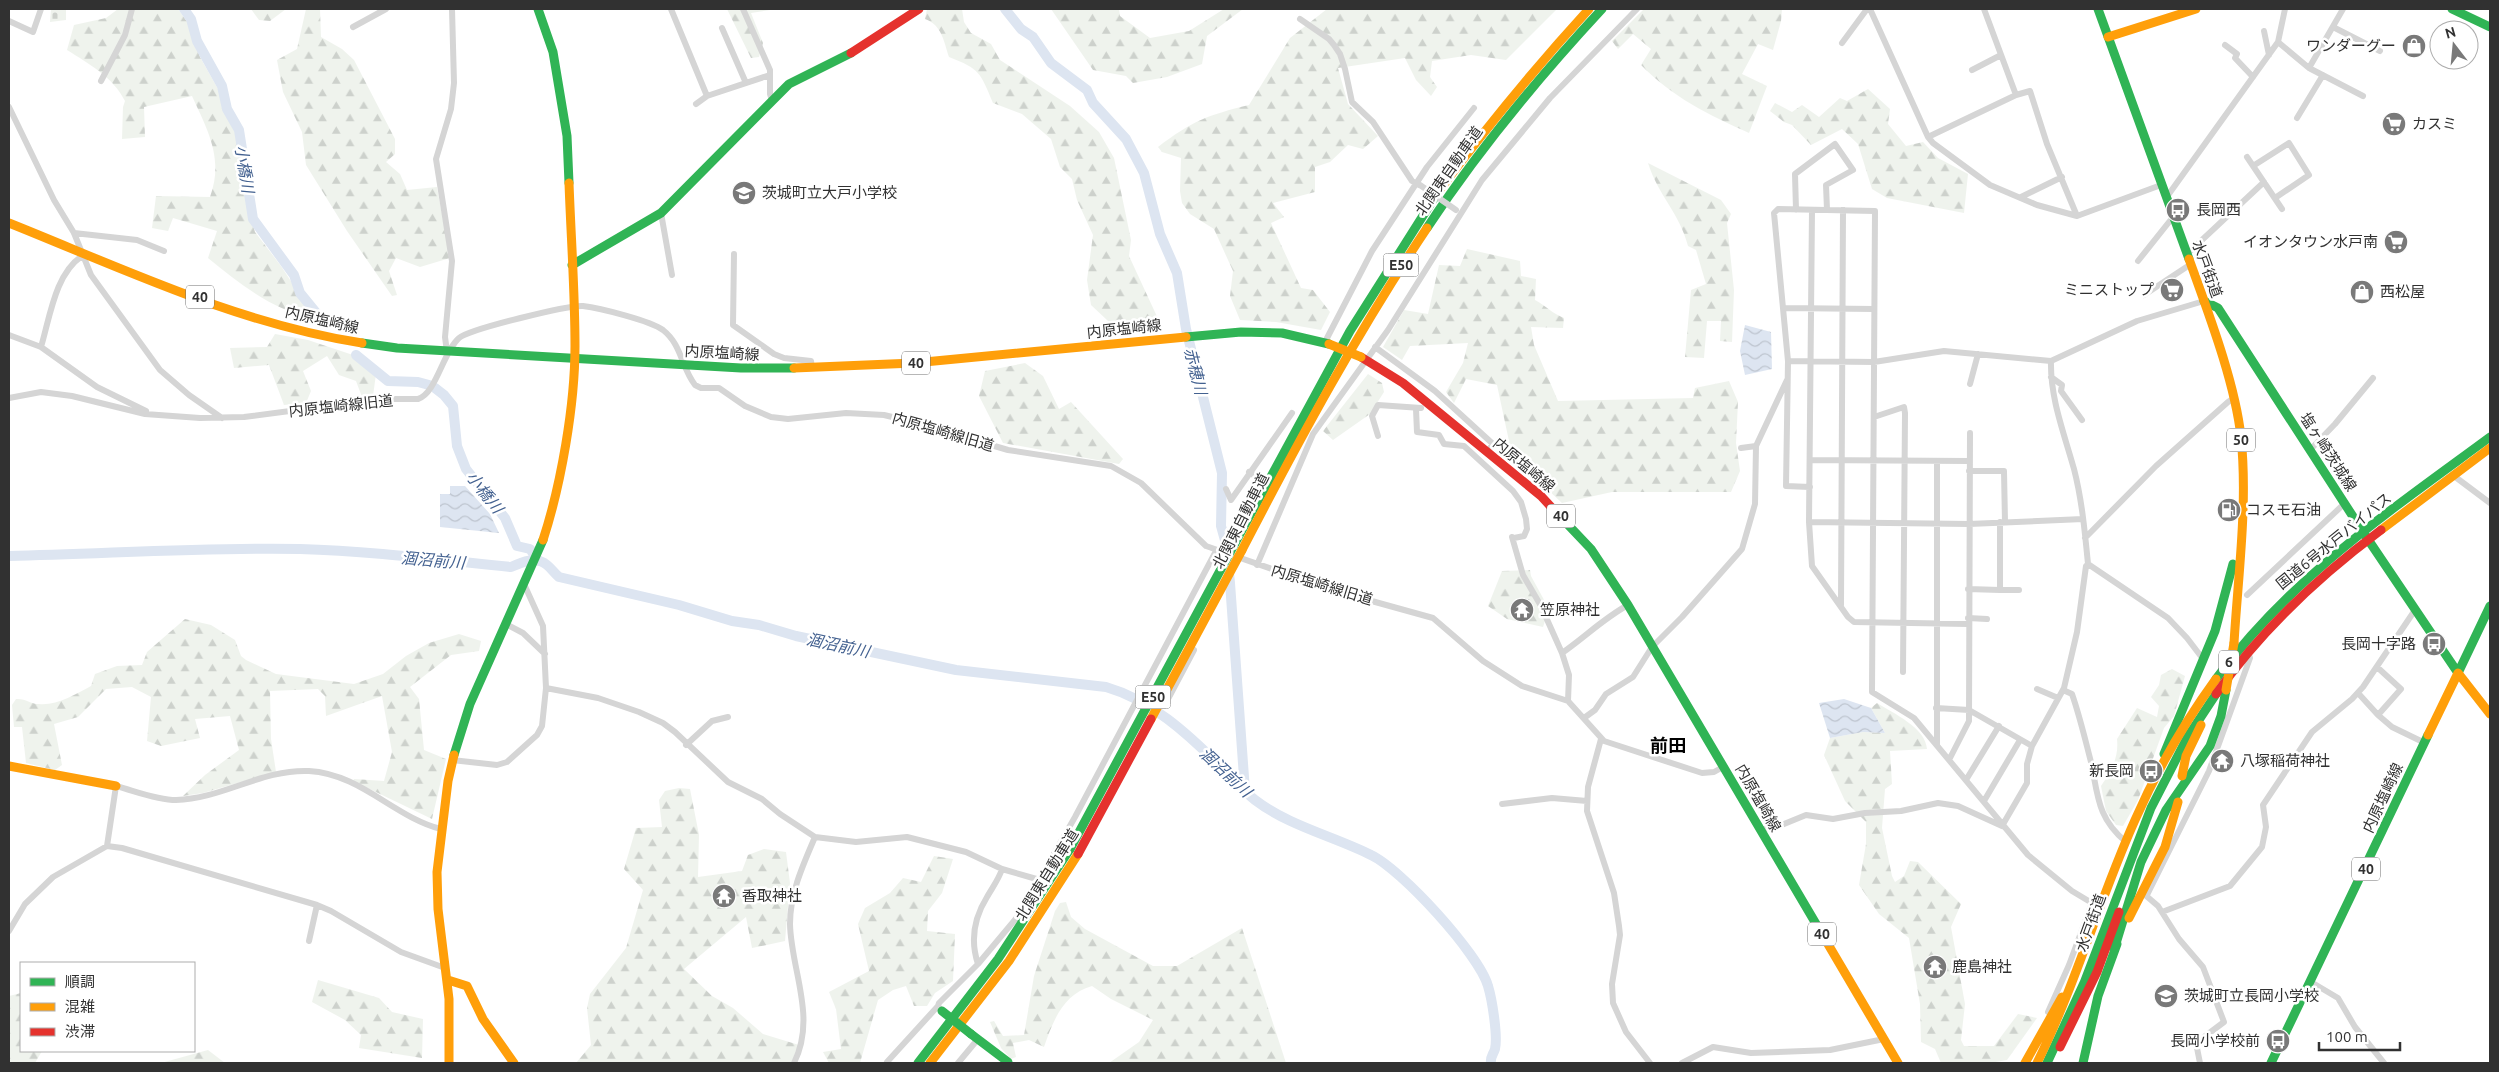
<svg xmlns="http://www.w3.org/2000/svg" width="2499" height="1072" viewBox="0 0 2499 1072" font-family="Ubuntu,'Noto Sans JP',sans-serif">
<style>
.forest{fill:url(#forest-firs)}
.cemetery{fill:url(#cemetery-stones)}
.water{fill:url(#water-waves)}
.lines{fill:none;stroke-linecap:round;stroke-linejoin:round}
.river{stroke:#dde5f1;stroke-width:10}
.street{stroke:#d5d5d5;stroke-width:6}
.fast{stroke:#30b455;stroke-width:9}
.slow{stroke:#ff9f0a;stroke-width:9}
.jam{stroke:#e5322d;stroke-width:9}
.street-bridge{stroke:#d5d5d5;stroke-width:6}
.fast-bridge{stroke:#30b455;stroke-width:9}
.slow-bridge{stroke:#ff9f0a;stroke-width:9}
.jam-bridge{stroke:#e5322d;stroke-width:9}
.labels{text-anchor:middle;stroke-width:5;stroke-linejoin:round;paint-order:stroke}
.shield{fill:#fff;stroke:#6f6f6f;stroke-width:1}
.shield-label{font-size:14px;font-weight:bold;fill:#313131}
.poi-label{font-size:15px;fill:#313131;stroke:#fff;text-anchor:start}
.street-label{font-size:15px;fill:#313131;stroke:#fff}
.water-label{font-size:16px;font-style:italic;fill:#436190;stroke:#fff}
.quarter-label{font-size:18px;font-weight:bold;fill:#000;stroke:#fff}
</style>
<defs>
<pattern id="forest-firs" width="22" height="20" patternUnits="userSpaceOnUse" patternTransform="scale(1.25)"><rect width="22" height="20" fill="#eff3ed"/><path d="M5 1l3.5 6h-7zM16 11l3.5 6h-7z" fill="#cdd1cc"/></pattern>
<pattern id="cemetery-stones" width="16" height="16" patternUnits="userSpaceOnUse" patternTransform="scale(1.25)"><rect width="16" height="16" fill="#eff3ed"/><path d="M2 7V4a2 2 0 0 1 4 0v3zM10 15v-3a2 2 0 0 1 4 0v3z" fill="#cdd1cc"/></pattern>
<pattern id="water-waves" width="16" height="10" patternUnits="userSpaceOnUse" patternTransform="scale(1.25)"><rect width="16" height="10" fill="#dde5f1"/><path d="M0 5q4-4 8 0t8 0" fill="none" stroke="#bec5cf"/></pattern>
</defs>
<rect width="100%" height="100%" fill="#fff"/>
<path class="forest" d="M118,9H178L188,23L200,57L218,89L238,136L247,206L255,232L281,266L315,318C274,312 239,283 208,258L217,231L173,218L168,231L152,228L156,196L210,197C224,159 208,131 192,96L144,107L145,137L122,139L123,107L125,101C113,77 89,64 67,50L74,25L106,18Z
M251,9H286L270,21L259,20Z
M306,9H320L321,37L342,49L354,60L395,139V154L386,162L400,174L407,190L437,187L450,258L420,267L396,258L389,271L397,295L392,296L347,231L306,165L302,132L283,92L277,60L297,49Z
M727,9H776L751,13L763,43L759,57L751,58Z
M927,9H962L964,22L971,33L991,44L1000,60L1070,106L1099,132L1114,158L1131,240L1129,256L1160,323L1147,331L1123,335L1091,305L1087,280L1093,235L1077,200L1072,179L1060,167L1051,139L1022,114L993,103C980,72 980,69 949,57C944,42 942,25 925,19Z
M1051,9H1119L1120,16L1150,38L1189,31L1224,9H1243L1207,36L1202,64L1167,77L1133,83L1126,76L1093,70Z
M1327,9H1557L1506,60L1471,55L1432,61L1430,77L1437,87L1431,96L1416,80L1405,58L1338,68L1348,104L1378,136L1363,149L1348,145L1330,162L1315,167V192L1273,203L1284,217L1271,223L1301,288L1313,290L1330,312L1321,330L1276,322L1240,320L1230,296L1233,271L1214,229L1190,214L1182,203L1180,191L1181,158L1162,152L1158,147C1192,121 1208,115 1249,105L1290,38Z
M1644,9H1782L1781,21L1773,50L1758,44L1742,74L1767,86L1749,133C1709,115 1672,97 1641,65L1651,49L1633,34L1618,49L1612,41Z
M1868,89L1890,109L1888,124L1906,146L1923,142L1938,158L1968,174L1964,213L1887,198L1872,189L1858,144L1842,129L1811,145L1792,125L1784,122L1770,111L1775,103L1792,112L1802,105L1819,117L1840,98L1847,101Z
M1648,163L1721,200L1731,214L1727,223L1734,290L1732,342L1720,341L1721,321H1707L1704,358L1685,357L1691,290L1706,284L1696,250L1688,246C1680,214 1658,195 1648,163Z
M1467,249L1520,261L1521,276L1536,279L1535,300C1546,306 1553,314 1564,318L1563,328L1531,327L1534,345L1558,401L1693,398L1695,388L1729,381L1738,402L1736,443L1740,471L1731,492H1612L1562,503L1504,449L1509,441L1497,385L1466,379L1454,403L1446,392L1463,363L1468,343L1410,346L1402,360L1383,347L1404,310L1428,314L1439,265L1460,266Z
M275,334L308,340L353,355L360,364L376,374L373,396L362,397L356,381L339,375L327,356L303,371L311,391L306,403L284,405L269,365L234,368L230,348L267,347Z
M1025,363L1043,376L1059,409L1071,402L1123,459L1119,464L1003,443L979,396L985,371Z
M1368,374L1382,383L1384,392L1370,414L1333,440L1323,431Z
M1530,570L1531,576L1549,609L1543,627L1507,619L1488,606L1502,571Z
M185,619L211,625L235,640L241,656L246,660L276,674L354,684L383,674L406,656L429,643L459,634L481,641L479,651L451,655L410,687L419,699L424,750L446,759L432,819L353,781L354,779L384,781L392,752L382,696L326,716L325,696L318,689L270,691L271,739L276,772L203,793L183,796L205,775L239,750L230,716L195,719L200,738L161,746L147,741L151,697L132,687L106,689L78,717L54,724L62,765L55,770L26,763L22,727H14L12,705L16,699C25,698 30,704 39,704C56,706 76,694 91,686L95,674L117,666L142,665L147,652Z
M2172,669L2185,676L2174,716L2164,728L2138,800L2123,826L2116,825L2106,811L2101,786C2111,771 2119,758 2117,739L2137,708L2157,717L2159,706L2151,697L2159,685L2161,675Z
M1877,703C1893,713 1926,728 1927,749L1890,751L1892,784L1885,789L1882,828L1892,876L1895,882L1904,876L1910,861L1918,862L1961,904L1951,927L1965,1004L1961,1040L1964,1046H1994L2018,1014L2037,1018L2007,1060L1990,1063H1941L1935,1049L1921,1042L1920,1004L1909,938L1879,914L1859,885L1866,844V822L1845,801L1824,755L1830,738L1863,732L1885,733L1871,708Z
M679,788L690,789L699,835L698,877L742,871L748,855L764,849L786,852L790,883L785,941L752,948L746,917L684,969L712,996L733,1008L763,1034L799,1045L791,1063H576L591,1045L587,1008L590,994L626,948L643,890L624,869L636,828L662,827L659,800L665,791Z
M934,856L953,859L942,893L928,911L927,931L955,934L953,981L935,993L927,1006H914L906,986L893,990L878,1000L860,1063H829L823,1052L841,1049L836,1009L829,992L869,971L858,924L865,908L890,893L903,878L921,882Z
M1066,902L1071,917L1085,929L1153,966H1177L1242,928L1286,1063H1109L1139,1042L1153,1020L1111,999L1092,986C1063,994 1053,1021 1044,1047L1029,1040L1013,1043L1016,1057L1011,1059L1001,1048L990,1022L994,1021L1003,1036L1024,1035L1034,976L1055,911L1060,903Z
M318,980L379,998L392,1012L423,1019L422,1058L359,1048L361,1035L345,1020L312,1002Z
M21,993V1051H42L35,1063H9V996Z
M208,1050L225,1063H161Z"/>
<path class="cemetery" d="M51,9H66V20L50,22Z"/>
<path class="water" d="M1745,325L1771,332L1772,369L1745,375L1740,351Z
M450,486H465L490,514L499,533L440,527V494H450Z
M1844,699L1871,708L1885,733L1863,732L1830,738L1819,703Z"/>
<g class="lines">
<path class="river" d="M184,9L191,19L197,41L222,86L227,109L239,130L253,219L294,275L300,293L322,320
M1005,9L1021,29L1033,37L1051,63L1087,90L1093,103L1126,139L1144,173L1160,234L1177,273L1186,329L1222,473L1221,526L1226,544L1230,583L1245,791
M356,355L388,381L418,382L429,385
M435,388L444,395L453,406L457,446L466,469L505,518L517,546L530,549L538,560
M9,556C106,554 202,547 300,549C370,551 441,560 511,567C522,562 536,556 547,565C552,569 554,573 559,577L679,605L732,621L759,625L796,636L956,670L1106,687C1151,700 1187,733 1220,766C1231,777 1242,790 1255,800C1289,826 1333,836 1371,855C1401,869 1479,954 1488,986C1492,999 1498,1036 1495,1049C1493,1055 1490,1057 1491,1063"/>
<path class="street" d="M671,9L707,96
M743,9L770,70V94L772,101
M1870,9L1928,137L1933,143L1990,185L2037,205L2077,216L2161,185
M1984,9L2016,95
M1300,19L1329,39L1334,45L1340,54L1345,69L1352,102L1373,122L1412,181L1419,185
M9,21L33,32L41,9
M353,27L386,9
M2333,27L2380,51
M722,28L746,83
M2264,31L2269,55
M2278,42L2309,68L2343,9
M1842,43L1867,9
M2225,45L2237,54L2235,58L2253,77
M2309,68L2363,96
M1972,70L2001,55
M101,81L125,35L132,9
M696,104L707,96L770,75
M9,107L54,200L74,233L91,275L160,370L189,395L222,418
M2297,118L2323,75
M1928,137L2016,95L2030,91L2047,144L2077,216
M2247,157L2282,209
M2253,166L2289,143L2309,175L2275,198
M2021,197L2062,177
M2166,198L2278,42L2285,9
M1796,210L1795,174L1835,144L1853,170L1826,185L1827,210
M1812,210L1809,522L1812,566L1848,617L1854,622L1968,624
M661,213L672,275
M74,233L137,240L164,251
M734,254L733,325L774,354L784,358L811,361L812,368
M2187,254L2264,182
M2138,261L2173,217
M2144,295L2191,264
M1783,308L1874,309
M9,335L41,347L97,387L146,411
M1325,342L1372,251L1427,167L1474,108
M41,347C50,317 55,274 82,256
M1375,347L1435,391L1493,444L1487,452
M447,352L445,337L452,261L436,159L451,109L454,83L452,9
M1788,361L1874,362L1944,351L2051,361L2137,321L2204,301
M2051,377L2062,385L2061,391L2082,420
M1970,384L1978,354
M9,398L41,392L72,396L145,414L200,418L244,417L381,399H418C436,394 443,352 459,338C470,329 568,305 583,306C600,308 651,321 663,330C682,345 681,367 695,385L701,388H719L745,406L771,417L788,419L846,413L884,415L913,422L1008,450L1111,466L1141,483L1206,546L1332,590L1433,618L1483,661L1522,686L1568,701L1604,741L1702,773L1714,772L1723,767
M1416,409L1417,432L1439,435L1444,444L1464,446L1513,491L1521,502L1526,519L1527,529L1524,536L1514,538
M1874,417L1904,407L1905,413L1903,672
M1378,436L1372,416L1378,405L1421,408
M1741,448L1756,446
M2310,450L2335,424L2373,378
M1810,460L1969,461
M1969,471H2004L2005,522
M1249,472L1258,478
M2454,476L2490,503
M1810,487L1786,486L1788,361L1774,213L1778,209L1875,211L1872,692L1914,718L2028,855L2072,891L2092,903L2101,906
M1226,489L1231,500L1292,413
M1809,522L1969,524L2083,519
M1512,537L1523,575L1541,606L1562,653L1569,675L1568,701
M2085,538L2156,466L2228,402L2234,398
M2088,564L2168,618L2187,638L2203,659
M1257,565L1313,434L1388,330L1482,180L1550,98L1637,9
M1968,589L2000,590V522
M2000,590H2019
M2247,595L2344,504
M1841,605L1843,210
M1968,618L1987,619
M506,624L523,633L545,654
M1562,653C1585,637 1604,618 1628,605
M2377,667L2401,689L2378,715L2392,727L2425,743
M546,688L598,698L639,712L663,723L675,732L728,782L762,799L780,814L815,837L856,842L907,837L966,852L1002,869L1040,880
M2037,689L2058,698
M2063,690L2072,694C2080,717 2085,739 2091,762C2098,795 2097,818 2126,842
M2358,693L2378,715
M1168,699L1194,650
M1936,708L1969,710L2032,746
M1584,718L1595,710L1606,694L1633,677L1652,647L1682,617L1742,549L1755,504L1756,446L1787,380
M1601,739L1588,787L1587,811L1614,893L1619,926L1620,935L1612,984L1613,1003L1626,1032L1650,1063
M686,745L712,721L728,717
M1937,745V461
M452,760L497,765L507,762L537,735L542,726L546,688L543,626L524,584
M1949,760L1969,721L1970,433
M1966,780L1999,726
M1984,801L2020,740
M1502,804L1552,798L1587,801
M2002,826L2027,783V764L2032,746L2064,688L2077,632L2086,566L2088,564C2085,533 2082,500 2074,469C2064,433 2050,398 2051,361
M1760,830L1784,824L1806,815L1833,819L1865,813L1901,811L1938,803L1958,806L2002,826
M107,846L122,848L317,905L331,911L401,952L445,968
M2144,894L2158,906L2179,939L2203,967L2224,1022L2196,1043L2200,1063
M2147,895L2209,771L2250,658L2248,652
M2162,912L2230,886L2262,847L2266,827L2263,805L2312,732L2352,699L2363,687L2415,610
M9,931L25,904L53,877L107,846L116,786C135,791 157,800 176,800C222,799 262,769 309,771C361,774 394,817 441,829
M309,941L317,905
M978,964C970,940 974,918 987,897C992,888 999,879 1002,869
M2311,982L2338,998L2355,1027L2384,1063
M942,1011L938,1006L939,1003L978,964L1019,915L1075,817L1216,551
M2048,1012L2069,965L2092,903
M887,1062L938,1006
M794,1063C817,1017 791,970 790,924C790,893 803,865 815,837
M958,1063L978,1039
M1682,1063L1713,1047L1751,1053L1830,1050L1884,1039"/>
<path class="fast" d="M538,9L553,52L567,136L569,183
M2098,9L2189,259
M2452,9L2490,27
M1427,228C1479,149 1538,78 1602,9
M572,265L661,213L789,84L851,53
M2204,301L2218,308L2363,532L2458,673L2490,606
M1186,337L1241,332L1282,333L1329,344
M362,343L397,348L741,368H794
M1553,509L1591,549L1628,605L1822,934
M1235,543L1350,331L1438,192
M2216,679C2290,578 2391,510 2490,437
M2164,754L2215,631L2233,564
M454,755L470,704L543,540
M2114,950L2141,862L2166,810L2210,746L2221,716L2226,690
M971,1034L1008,1062
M918,1063L998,959L1070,849
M2047,1063L2084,983L2151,808L2187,738L2216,694
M2083,1063L2098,996L2117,944
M2271,1063L2428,735"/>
<path class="slow" d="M2108,37L2196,9
M1438,192C1486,128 1535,68 1589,9
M9,223C124,269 239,324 362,343
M2189,259C2208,312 2235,382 2241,437C2248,504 2238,576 2234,643
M794,368L914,363L1186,337
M2381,530L2490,448
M543,540C561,485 575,405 575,346C575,292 571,238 569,183
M1242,550C1299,440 1358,331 1427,228
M2428,735L2458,673L2490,714
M9,766L116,786
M2182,776L2186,756L2201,725
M2129,918L2165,847L2178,802
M1822,934L1898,1063
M448,980L467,986L483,1019L514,1063
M449,1063V999L438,909L437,872L448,781L454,755
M930,1063L1009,961L1078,854
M2025,1063L2062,997
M2037,1063C2076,984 2099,900 2135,820C2157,770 2184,723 2216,679"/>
<path class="jam" d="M851,53L919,9
M1361,357L1403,383L1541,496L1553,509
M2216,694C2262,629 2318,577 2381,530
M2060,1047L2097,972L2119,912"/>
<path class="street-bridge" d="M1420,185L1456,210"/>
<path class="fast-bridge" d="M1070,849L1235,543
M942,1011L971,1034"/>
<path class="slow-bridge" d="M1329,344L1361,357
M2226,690L2234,643
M1151,719L1242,550"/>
<path class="jam-bridge" d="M1078,854L1151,719"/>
</g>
<defs>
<g id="shop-disc" transform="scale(1.25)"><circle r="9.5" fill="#797979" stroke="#fff"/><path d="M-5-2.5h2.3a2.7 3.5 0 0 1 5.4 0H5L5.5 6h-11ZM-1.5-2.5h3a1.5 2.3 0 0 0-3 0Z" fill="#fff"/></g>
<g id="supermarket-disc" transform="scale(1.25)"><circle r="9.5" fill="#797979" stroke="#fff"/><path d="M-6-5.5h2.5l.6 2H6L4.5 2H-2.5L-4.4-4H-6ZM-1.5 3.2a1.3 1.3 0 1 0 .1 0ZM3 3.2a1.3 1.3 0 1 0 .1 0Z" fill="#fff"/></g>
<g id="school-disc" transform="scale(1.25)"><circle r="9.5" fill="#797979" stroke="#fff"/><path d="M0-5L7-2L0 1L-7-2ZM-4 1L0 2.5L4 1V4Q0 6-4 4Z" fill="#fff"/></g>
<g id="bus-disc" transform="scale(1.25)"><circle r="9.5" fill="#797979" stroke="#fff"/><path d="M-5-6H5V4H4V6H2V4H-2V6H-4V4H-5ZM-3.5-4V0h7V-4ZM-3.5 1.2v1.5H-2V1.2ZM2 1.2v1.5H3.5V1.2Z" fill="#fff"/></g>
<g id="fuel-disc" transform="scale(1.25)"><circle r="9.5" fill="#797979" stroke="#fff"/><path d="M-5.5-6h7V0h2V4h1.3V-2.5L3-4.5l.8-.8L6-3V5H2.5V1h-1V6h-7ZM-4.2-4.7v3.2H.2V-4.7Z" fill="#fff"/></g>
<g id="temple-disc" transform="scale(1.25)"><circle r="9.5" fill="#797979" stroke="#fff"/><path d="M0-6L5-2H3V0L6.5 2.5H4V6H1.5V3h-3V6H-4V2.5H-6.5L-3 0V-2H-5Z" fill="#fff"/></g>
</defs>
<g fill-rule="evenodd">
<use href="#shop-disc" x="2414" y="46"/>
<use href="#supermarket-disc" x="2394" y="124"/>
<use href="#school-disc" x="744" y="193"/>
<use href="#bus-disc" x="2178" y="210"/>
<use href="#supermarket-disc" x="2396" y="242"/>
<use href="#supermarket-disc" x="2172" y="290"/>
<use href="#shop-disc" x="2362" y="292"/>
<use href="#fuel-disc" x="2229" y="510"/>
<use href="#temple-disc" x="1522" y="610"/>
<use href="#bus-disc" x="2434" y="644"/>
<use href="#temple-disc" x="2222" y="761"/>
<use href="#bus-disc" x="2151" y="771"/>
<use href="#temple-disc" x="724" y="896"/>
<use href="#temple-disc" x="1935" y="967"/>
<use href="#school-disc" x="2166" y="996"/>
<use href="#bus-disc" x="2278" y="1041"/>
</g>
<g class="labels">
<g class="shield">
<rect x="1383.5" y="253.5" width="35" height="23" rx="4"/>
<rect x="186" y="285.5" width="28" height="23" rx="4"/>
<rect x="902" y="351.5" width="28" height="23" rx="4"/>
<rect x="2227" y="428.5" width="28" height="23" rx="4"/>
<rect x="1547" y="504.5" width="28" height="23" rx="4"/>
<rect x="2219" y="650.5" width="20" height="23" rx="4"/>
<rect x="1135.5" y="685.5" width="35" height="23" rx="4"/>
<rect x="2352" y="857.5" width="28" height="23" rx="4"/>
<rect x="1808" y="922.5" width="28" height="23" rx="4"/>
</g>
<g class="shield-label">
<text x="1401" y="270">E50</text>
<text x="200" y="302">40</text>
<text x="916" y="368">40</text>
<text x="2241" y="445">50</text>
<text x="1561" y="521">40</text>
<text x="2229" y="667">6</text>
<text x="1153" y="702">E50</text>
<text x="2366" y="874">40</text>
<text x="1822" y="939">40</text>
</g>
<g class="poi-label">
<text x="2396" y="51" text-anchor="end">ワンダーグー</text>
<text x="2412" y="129">カスミ</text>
<text x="762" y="198">茨城町立大戸小学校</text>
<text x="2196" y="215">長岡西</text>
<text x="2378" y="247" text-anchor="end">イオンタウン水戸南</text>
<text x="2154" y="295" text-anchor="end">ミニストップ</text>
<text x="2380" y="297">西松屋</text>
<text x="2246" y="515">コスモ石油</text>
<text x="1540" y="615">笠原神社</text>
<text x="2416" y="649" text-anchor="end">長岡十字路</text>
<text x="2240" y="766">八塚稲荷神社</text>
<text x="2134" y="776" text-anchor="end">新長岡</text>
<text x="742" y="901">香取神社</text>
<text x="1952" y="972">鹿島神社</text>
<text x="2184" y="1001">茨城町立長岡小学校</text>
<text x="2260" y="1046" text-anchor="end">長岡小学校前</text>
</g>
<g class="street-label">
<text transform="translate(1449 171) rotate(-55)" y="5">北関東自動車道</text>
<text transform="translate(2207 269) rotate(70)" y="5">水戸街道</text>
<text transform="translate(322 320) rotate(13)" y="5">内原塩崎線</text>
<text transform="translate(1124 329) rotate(-6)" y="5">内原塩崎線</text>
<text transform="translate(722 353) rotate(3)" y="5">内原塩崎線</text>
<text transform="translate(341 406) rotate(-6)" y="5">内原塩崎線旧道</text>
<text transform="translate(943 432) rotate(16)" y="5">内原塩崎線旧道</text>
<text transform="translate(2328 452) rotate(57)" y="5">塩ヶ崎茨城線</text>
<text transform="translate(1524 465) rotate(40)" y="5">内原塩崎線</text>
<text transform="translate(1241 521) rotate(-63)" y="5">北関東自動車道</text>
<text transform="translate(2334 541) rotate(-39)" y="5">国道6号水戸バイパス</text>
<text transform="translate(1322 585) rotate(17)" y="5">内原塩崎線旧道</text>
<text transform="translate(1758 798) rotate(60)" y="5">内原塩崎線</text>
<text transform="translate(2383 798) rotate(-65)" y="5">内原塩崎線</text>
<text transform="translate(1047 875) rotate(-58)" y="5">北関東自動車道</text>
<text transform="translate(2091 923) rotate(-70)" y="5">水戸街道</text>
</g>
<g class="water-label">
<text transform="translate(245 169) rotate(81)" y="6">小橋川</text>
<text transform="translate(1196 371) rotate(76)" y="6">赤穂川</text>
<text transform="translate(485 492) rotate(52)" y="6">小橋川</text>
<text transform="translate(433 560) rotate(5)" y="6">涸沼前川</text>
<text transform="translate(838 645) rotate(12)" y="6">涸沼前川</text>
<text transform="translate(1226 772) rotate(43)" y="6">涸沼前川</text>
</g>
<g class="quarter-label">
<text x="1668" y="752">前田</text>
</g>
</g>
<rect width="2499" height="1072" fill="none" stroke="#313131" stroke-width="20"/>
<rect x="20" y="962" width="175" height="90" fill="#ffffff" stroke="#adadad"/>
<rect x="30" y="978" width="25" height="8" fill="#30b455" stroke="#adadad"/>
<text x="65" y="987" font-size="15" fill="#313131">順調</text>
<rect x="30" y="1003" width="25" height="8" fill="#ff9f0a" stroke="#adadad"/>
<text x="65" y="1012" font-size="15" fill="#313131">混雑</text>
<rect x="30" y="1028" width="25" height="8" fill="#e5322d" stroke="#adadad"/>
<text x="65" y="1037" font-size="15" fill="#313131">渋滞</text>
<g transform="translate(2454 45) rotate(344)"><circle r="24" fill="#ffffff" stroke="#adadad"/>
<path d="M0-4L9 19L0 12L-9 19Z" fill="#797979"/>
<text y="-8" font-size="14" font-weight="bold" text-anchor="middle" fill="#313131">N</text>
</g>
<path d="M2319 1042v8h81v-8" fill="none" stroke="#313131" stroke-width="2.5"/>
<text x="2326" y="1042" font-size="15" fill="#313131" stroke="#ffffff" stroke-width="4" paint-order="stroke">100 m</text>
</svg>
